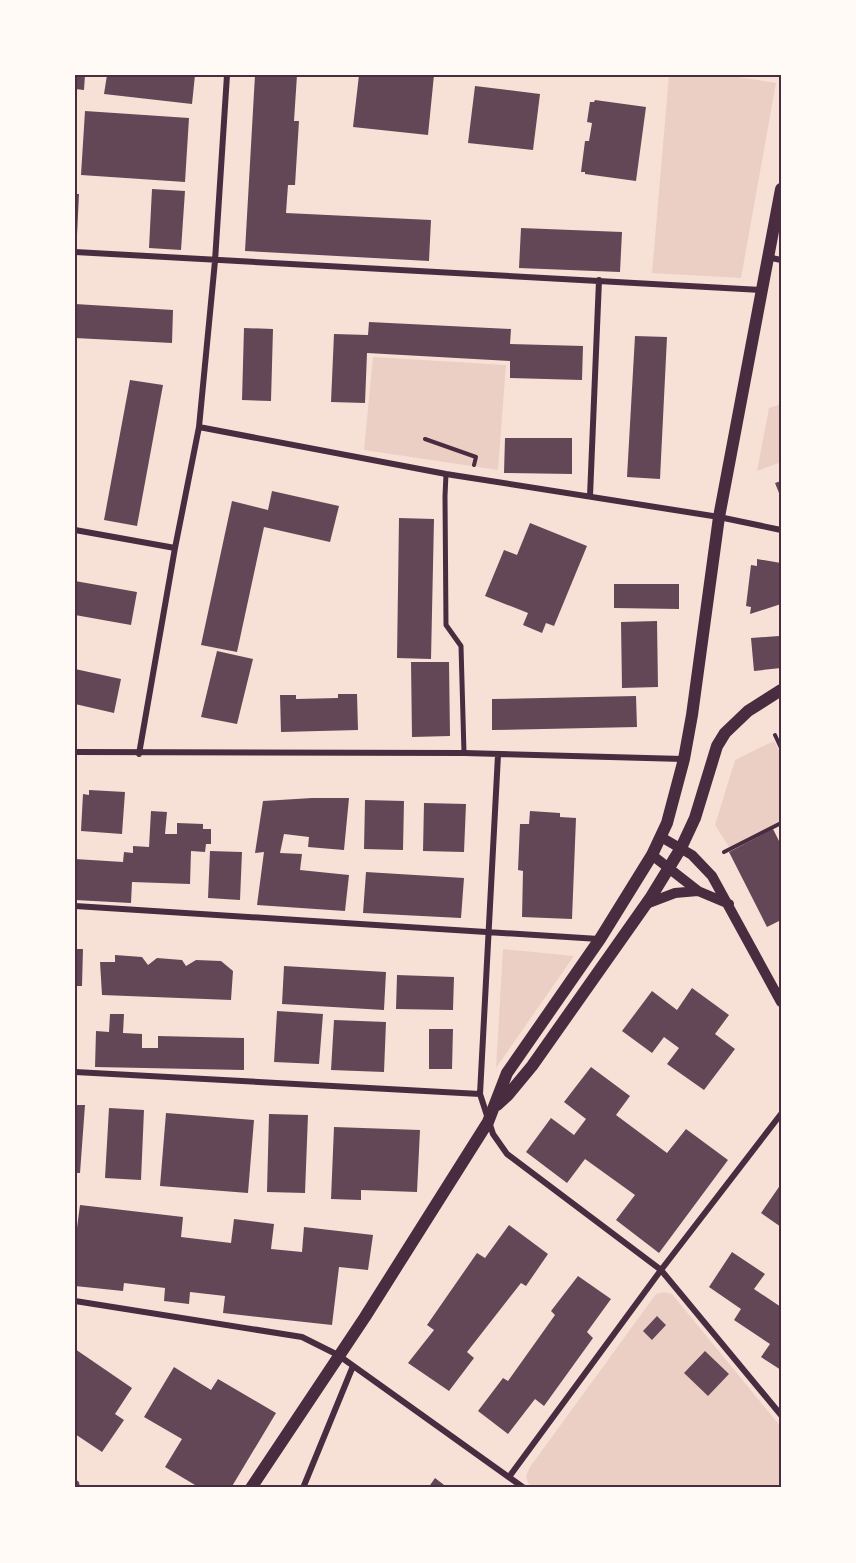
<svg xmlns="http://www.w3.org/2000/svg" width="856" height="1563" viewBox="0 0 856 1563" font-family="Rubik,sans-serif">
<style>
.green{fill:#ebcfc5}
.building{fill:#644757}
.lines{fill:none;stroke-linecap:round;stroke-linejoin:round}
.path{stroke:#4a2c40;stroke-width:4}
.pedestrian{stroke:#4a2c40;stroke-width:5}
.minor{stroke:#4a2c40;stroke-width:6}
.tertiary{stroke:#4a2c40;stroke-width:10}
.secondary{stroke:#4a2c40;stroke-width:12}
.neatline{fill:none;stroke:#4a2c40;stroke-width:2}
</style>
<rect width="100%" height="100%" fill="#f7e1d7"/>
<path class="green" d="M669,75H725L776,83L741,278L652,273Z
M373,357L506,365L498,470L364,450Z
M781,404V462L757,471L769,408Z
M774,741L781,754V821L729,847L715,825L735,760Z
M503,949L574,956L496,1068Z
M664,1292L672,1294L781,1427V1488H534L528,1483L526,1476L530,1467L656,1294Z"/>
<path class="building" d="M75,75H85L84,90L75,89Z
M107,75H195L192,104L104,94Z
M255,75H297L294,121H299L295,185H288L286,213L431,220L429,261L245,251Z
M359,75H434L428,135L353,127Z
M475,86L540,94L533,150L468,143Z
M595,100L646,107L636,181L585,174V172H581L585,141H589L592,123L587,122L590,102H594Z
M85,111L189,118L185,182L81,175Z
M152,189L185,191L181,250L149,248Z
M75,194H79L77,235H75Z
M521,228L622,232L620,272L519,268Z
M75,304L173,310L172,343L75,338Z
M369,322L511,329L510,344L583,346L582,380L510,378V361L367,353L365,403L331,402L334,334L368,335Z
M244,328L273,329L271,401L242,400Z
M635,336L667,337L660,479L627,477Z
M130,380L163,385L137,526L104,520Z
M505,438H572V474L504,473Z
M781,481V498L775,483Z
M272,491L339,506L330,542L264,527L237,652L201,645L232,501L268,510Z
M399,518L434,519L431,659L397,658Z
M530,523L587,546L554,626L546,623L542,633L523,625L528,613L485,596L504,550L517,555Z
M757,559L781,563V604L750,614L751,607L746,606L751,565L757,566Z
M75,581L137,592L131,625L75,615Z
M614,584H679V609L614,608Z
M657,621L658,687L622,688L621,622Z
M779,630H781V668L754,671L751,638L779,636Z
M217,651L253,659L237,724L201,717Z
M411,662H449L450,736L412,737Z
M75,669L121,679L114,713L75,704Z
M338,694H357L358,730L281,732L280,695H296V699L338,698Z
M636,696L637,727L492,730V699Z
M89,790L125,792L122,834L81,831L83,794L89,795Z
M312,798H349L344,850L308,847L309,837L284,834L280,853L302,854L300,870L349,875L345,911L257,905L264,852L255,853L263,801Z
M365,800L404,801L403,850L364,849Z
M424,803L466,804L464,852L423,851Z
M151,811L167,812L165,834H177V823L203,824V829H211V844H206L205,852L191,851L190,884L132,882L131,903L75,900V859L123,862L124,852L133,853V846L149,847Z
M530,811L560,813V817L576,818L572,919L522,917L523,871L518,870L520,824H529Z
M773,829L781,845V920L767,927L729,852Z
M210,851L242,852L240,900L208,898Z
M366,872L464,878L461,918L363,913Z
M75,949H83L82,986H75Z
M115,955L142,957L148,965L157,958L182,960L186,966L196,960L221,961L233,971L231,1000L102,995L100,962H115Z
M284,966L386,972L384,1010L282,1004Z
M397,975L454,977L453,1010L396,1009Z
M692,988L729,1015L715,1034L735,1049L704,1090L667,1064L679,1048L664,1037L652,1053L622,1031L652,991L677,1010Z
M277,1011L323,1014L319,1064L274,1062Z
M110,1014H124L123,1033L142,1034V1048H158V1036L244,1038V1070L95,1067L96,1031L109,1032Z
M334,1020L386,1022L384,1072L331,1070Z
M429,1029H453L452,1069H429Z
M591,1067L630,1096L616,1115L667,1153L686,1129L728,1160L659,1253L616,1220L635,1195L585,1159L567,1183L526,1152L551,1118L574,1135L586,1119L564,1102Z
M75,1105H85L80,1173H75Z
M109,1108L144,1110L141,1180L105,1178Z
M166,1113L254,1120L248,1193L160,1186Z
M269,1114L308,1115L305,1193L267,1192Z
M334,1127L420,1130L417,1192L361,1190V1200L331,1199Z
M781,1184V1227L761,1213Z
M80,1205L183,1217L181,1237L231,1243L234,1219L274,1224L271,1249L302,1252L304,1227L373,1235L368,1270L339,1267L332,1325L223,1313L225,1296L190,1292L189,1304L164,1301L165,1288L124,1283L123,1291L75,1286V1243Z
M509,1225L548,1254L526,1286L521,1283L467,1352L474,1358L449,1391L408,1363L434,1330L427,1325L477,1253L485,1258Z
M732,1252L765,1274L754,1289L781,1307V1370L761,1357L770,1344L734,1320L741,1309L709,1287Z
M578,1276L611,1299L587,1332L593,1338L544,1406L535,1399L508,1434L478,1411L503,1378L508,1381L555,1315L551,1311Z
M657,1316L666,1325L652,1340L643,1331Z
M75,1349L132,1388L115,1414L124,1420L102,1452L75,1434Z
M705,1351L729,1374L708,1396L684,1373Z
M174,1367L211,1390L218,1379L276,1413L231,1488H200L165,1467L182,1439L144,1417Z
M435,1478L448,1488H428Z
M75,1479L79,1482L80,1488H75Z"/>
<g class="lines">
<path class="path" d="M425,439L476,457L474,465
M775,735L781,748
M724,852L781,823"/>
<path class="pedestrian" d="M446,474L445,496L446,625L461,646L464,753"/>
<path class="minor" d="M75,252L761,290
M767,257L781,260
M199,427L446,474L719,517L781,530
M590,496L599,280
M75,530L175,548
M75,752L464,753L683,759
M139,754L175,548L199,427L215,261L227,75
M75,906L599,939
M75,1072L480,1094L493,1134L507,1154L661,1270L781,1415
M480,1094L498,755
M75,1301L302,1337L338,1355L524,1488
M509,1477L661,1270L781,1114
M303,1488L353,1366"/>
<path class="tertiary" d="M661,837L692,855L712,876L781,1002
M652,855L698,891L729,904
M646,904L675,893L698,891"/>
<path class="secondary" d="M497,1105L508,1095L532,1066L651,897L681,848L695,818L717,746L725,733L748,711L781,690
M251,1488L365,1317L488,1122L507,1073L600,939L652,855L667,823L684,759L692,715L719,517L781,189"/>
</g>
<rect width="856" height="1563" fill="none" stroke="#fffaf5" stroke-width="153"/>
<rect x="76" y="76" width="704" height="1410" class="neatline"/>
</svg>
